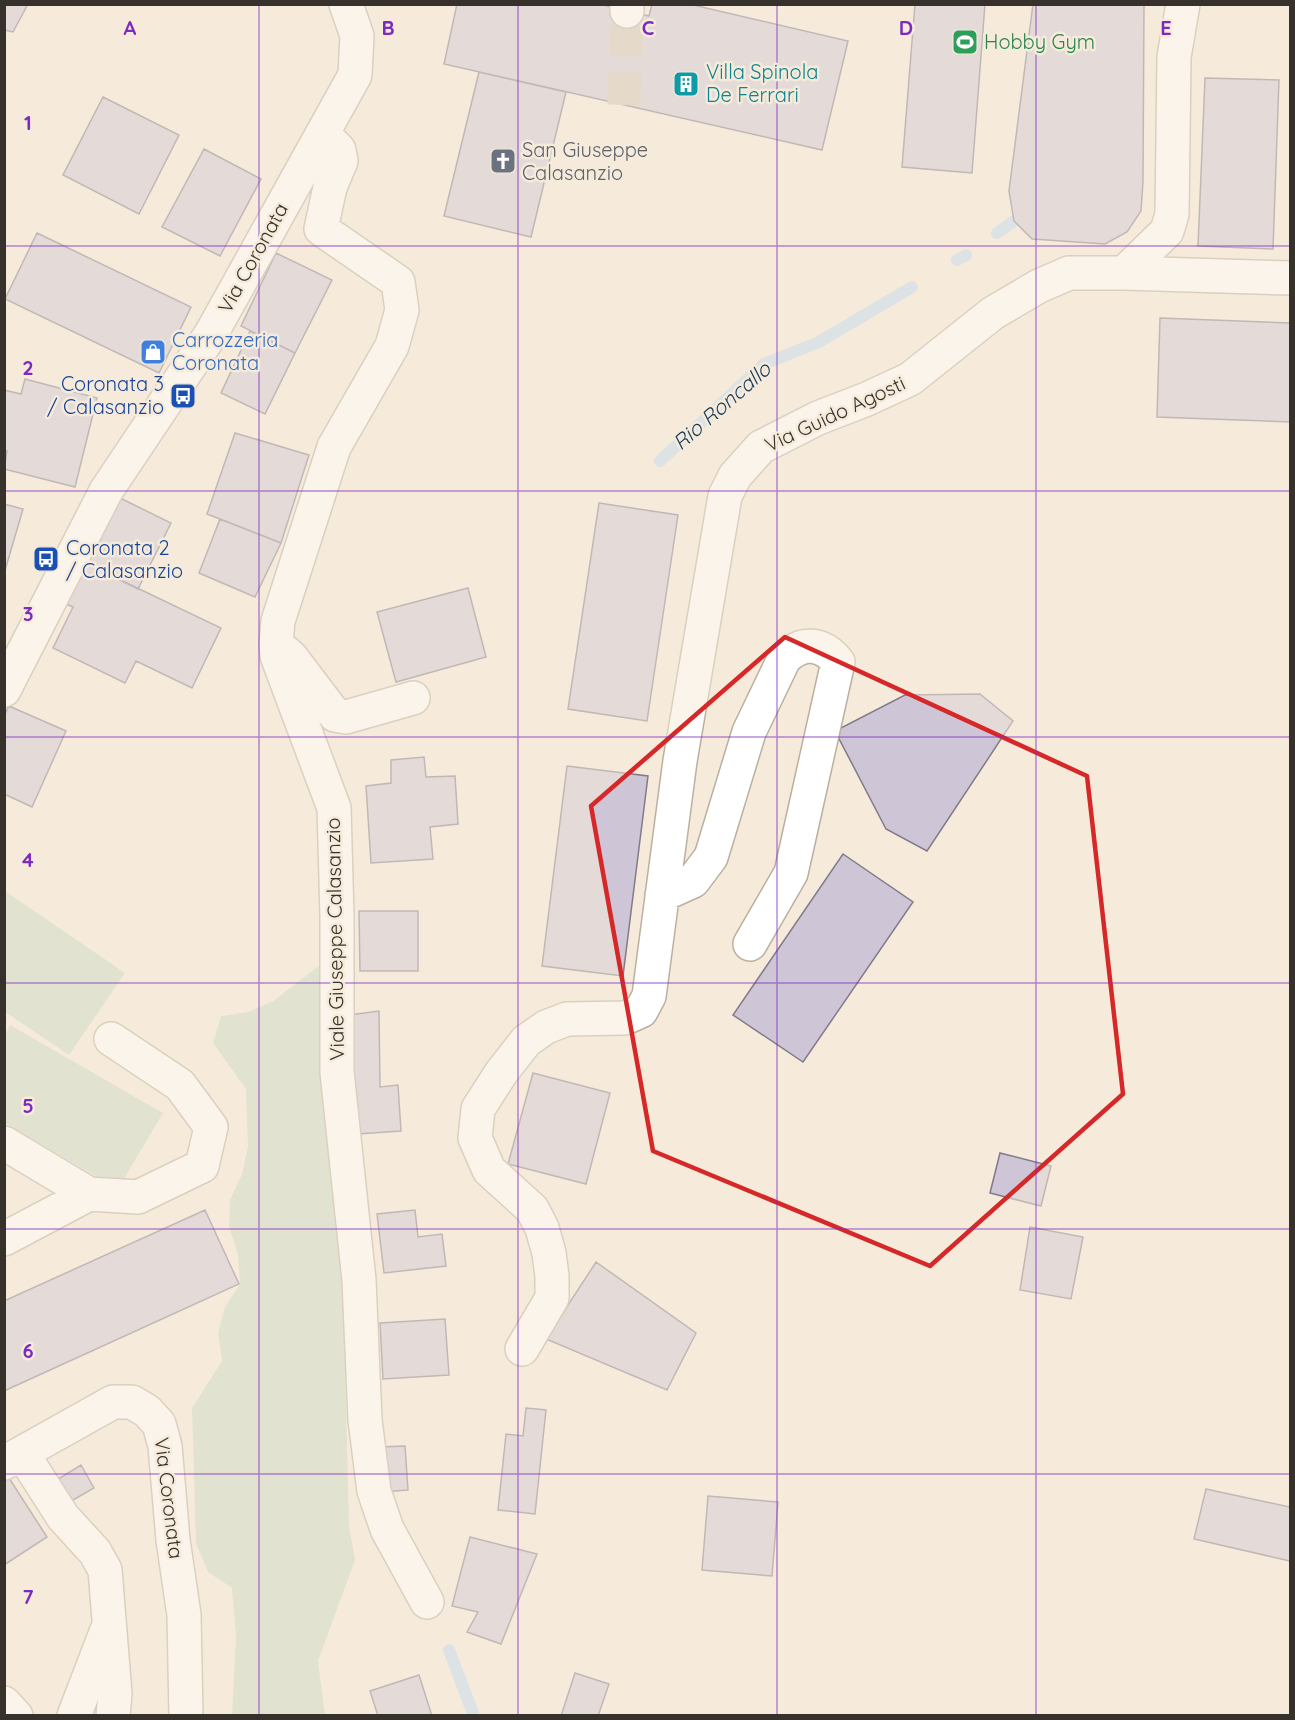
<svg xmlns="http://www.w3.org/2000/svg" width="1295" height="1720" viewBox="0 0 1295 1720" font-family="Quicksand,sans-serif">
<style>
.green{fill:#cad8c5}
.lines{fill:none;stroke-linecap:round;stroke-linejoin:round}
.stream{stroke:#bfd7f0;stroke-width:12}
.building{fill:#cec5d6;stroke:#827a8a;stroke-width:1.5}
.minor-tunnel{stroke:#d0c6b7;stroke-width:33;stroke-dasharray:33 16;stroke-linecap:butt}
.minor-casing{stroke:#bab09f;stroke-width:36}
.minor{stroke:#fff;stroke-width:33}
.marked{fill:none;stroke:#d62828;stroke-width:4.5;stroke-linejoin:round}
.grid{fill:none;stroke:#7b2cbf;stroke-width:1.5;stroke-opacity:0.55}
.labels{text-anchor:middle;stroke-width:5;stroke-linejoin:round;paint-order:stroke}
.leisure-label{font-size:20px;fill:#27864d;stroke:#f6ebda;text-anchor:start}
.culture-label{font-size:20px;fill:#0d838f;stroke:#f6ebda;text-anchor:start}
.worship-label{font-size:20px;fill:#5b616d;stroke:#f6ebda;text-anchor:start}
.street-label{font-size:20px;fill:#36322b;stroke:#f6ebda}
.shop-label{font-size:20px;fill:#366cbe;stroke:#f6ebda;text-anchor:start}
.transit-label{font-size:20px;fill:#164399;stroke:#f6ebda;text-anchor:end}
.water-label{font-size:21px;font-style:italic;fill:#13395b;stroke:#f6ebda}
.grid-label{font-size:20px;text-anchor:middle;font-weight:bold;fill:#7b2cbf;stroke:#f6ebda;stroke-width:5;stroke-linejoin:round;paint-order:stroke}
</style>
<rect width="100%" height="100%" fill="#f6ebda"/>
<path class="green" d="M5,891L125,973L69,1055L5,1012Z
M320,965L322,1070L343,1283L349,1525L355,1560L318,1661L325,1715H232L236,1635L232,1588L208,1572L196,1544L192,1408L222,1361L218,1333L225,1307L240,1284L238,1255L229,1227L230,1200L242,1174L248,1146L246,1089L213,1043L221,1016L248,1012L273,1001Z
M10,1025L163,1113L118,1189L5,1123V1035Z"/>
<g class="lines">
<path class="stream" d="M997,233L1014,221
M957,260L966,255
M660,461L764,364L819,342L912,287
M449,1650L474,1716"/>
</g>
<path class="building" d="M4,4H28L13,32L4,30Z
M457,4H599L649,16L652,4H689L848,41L822,150L444,64Z
M915,4H985L972,173L902,167Z
M1033,4H1144L1143,181L1141,211L1127,232L1105,244L1032,239L1014,221L1009,191Z
M479,72L566,92L531,237L444,216Z
M1205,78L1279,80L1273,249L1198,246Z
M103,97L179,135L139,214L63,175Z
M204,149L261,179L220,256L162,227Z
M37,233L191,307L159,373L5,299Z
M276,253L332,280L295,353L241,326Z
M1160,318L1290,323V422L1157,417Z
M250,331L295,353L265,414L221,393Z
M25,379L97,398L75,487L4,469L7,451L4,450V390L21,394Z
M235,433L309,455L281,543L207,514Z
M116,496L171,523L138,589L85,563Z
M599,503L678,515L647,721L568,709Z
M4,504L23,509L4,574Z
M220,519L281,543L255,597L199,573Z
M85,563L221,628L192,688L136,661L125,683L53,648L73,607L66,604Z
M468,588L486,657L396,682L377,612Z
M980,694L1013,721L927,851L886,829L835,731L905,695Z
M9,706L66,731L32,807L4,794V716Z
M424,757L426,777L455,776L458,824L430,827L433,859L371,863L366,786L391,783V760Z
M567,766L648,776L623,976L542,966Z
M843,854L913,902L803,1062L733,1015Z
M359,911H418V971H360Z
M379,1011L380,1087L398,1085L401,1131L358,1134L349,1015Z
M533,1073L610,1093L586,1184L508,1164Z
M1000,1153L1051,1166L1041,1206L990,1193Z
M205,1210L239,1284L4,1391V1301Z
M415,1210L418,1237L442,1234L446,1266L384,1273L377,1214Z
M1030,1227L1083,1237L1071,1299L1020,1290Z
M596,1262L696,1333L667,1390L546,1339Z
M445,1319L449,1375L383,1379L380,1323Z
M526,1408L546,1410L535,1514L498,1510L506,1434L523,1436Z
M405,1446L408,1490L381,1492L378,1447Z
M81,1465L94,1488L68,1503L55,1481Z
M9,1478L47,1537L4,1565V1481Z
M1206,1489L1290,1507V1561L1194,1539Z
M708,1496L778,1502L772,1576L702,1570Z
M470,1537L537,1554L501,1644L467,1632L478,1612L452,1606Z
M575,1673L609,1684L598,1716H561Z
M419,1675L432,1716H378L370,1691Z"/>
<g class="lines">
<path class="minor-tunnel" d="M624,105L627,11"/>
<g class="minor-casing">
<path id="minor" d="M627,11V4
M323,134L339,150L341,161L330,187L321,229L398,282L402,310L392,346L334,447L278,621L276,644L277,656L334,808L337,916V1072L359,1280L365,1420L374,1491L387,1529L427,1602
M1124,273L1290,278
M284,651L291,657L335,715L346,717L413,698
M4,690L106,491L211,334L355,75L357,36L346,4
M662,895L693,881L711,857L749,732L784,659C801,641 822,642 838,662L791,873L750,944
M4,1143L89,1194
M4,1239L89,1194L138,1197L202,1166L211,1127L180,1085L111,1039
M522,1349L552,1298V1276L549,1253L542,1228L532,1209L489,1170L475,1138L478,1109L501,1073L526,1041L546,1027L567,1019L625,1018L641,1011L649,996L680,761L725,496L735,476L761,447L818,418L867,399L910,379L993,313L1039,286L1069,273H1124L1167,231L1172,214L1174,57L1183,4
M22,1453L63,1517L95,1552L105,1570L115,1694L113,1716
M4,1463L113,1402H132L147,1411L159,1424L165,1446L173,1540L184,1615L186,1716
M4,1703L16,1716
M74,1716L107,1630"/>
</g>
<use href="#minor" class="minor"/>
</g>
<path d="M0 0H1295V1720H0ZM785,637L1087,776L1123,1094L930,1266L653,1151L591,806Z" fill="#f6ebda" fill-opacity=".55" fill-rule="evenodd"/>
<path class="marked" d="M785,637L1087,776L1123,1094L930,1266L653,1151L591,806Z"/>
<path class="grid" d="M259,4V1716M518,4V1716M777,4V1716M1036,4V1716M4,246H1290M4,491H1290M4,737H1290M4,983H1290M4,1229H1290M4,1474H1290"/>
<defs>
<g id="stadium-square" transform="scale(1.35)"><rect x="-9" y="-9" width="18" height="18" rx="4" fill="#2e9e5b" stroke="#f6ebda"/><path d="M0-5a6.5 5 0 1 0 0 10a6.5 5 0 1 0 0-10ZM-3.5-1.8h7v3.6h-7Z" fill="#fff"/></g>
<g id="building-square" transform="scale(1.35)"><rect x="-9" y="-9" width="18" height="18" rx="4" fill="#0f9aa8" stroke="#f6ebda"/><path d="M-4-6H4V6H1V3H-1V6H-4ZM-2.5-4.3h1.7v1.8h-1.7ZM.8-4.3h1.7v1.8H.8ZM-2.5-1h1.7V.8h-1.7ZM.8-1h1.7V.8H.8Z" fill="#fff"/></g>
<g id="church-square" transform="scale(1.35)"><rect x="-9" y="-9" width="18" height="18" rx="4" fill="#6b7280" stroke="#f6ebda"/><path d="M-1.2-6h2.4v3.5h3.3v2.4h-3.3V6h-2.4V-.1h-3.3v-2.4h3.3Z" fill="#fff"/></g>
<g id="shop-square" transform="scale(1.35)"><rect x="-9" y="-9" width="18" height="18" rx="4" fill="#3f7fe0" stroke="#f6ebda"/><path d="M-5-2.5h2.3a2.7 3.5 0 0 1 5.4 0H5L5.5 6h-11ZM-1.5-2.5h3a1.5 2.3 0 0 0-3 0Z" fill="#fff"/></g>
<g id="bus-square" transform="scale(1.35)"><rect x="-9" y="-9" width="18" height="18" rx="4" fill="#1a4fb4" stroke="#f6ebda"/><path d="M-5-6H5V4H4V6H2V4H-2V6H-4V4H-5ZM-3.5-4V0h7V-4ZM-3.5 1.2v1.5H-2V1.2ZM2 1.2v1.5H3.5V1.2Z" fill="#fff"/></g>
</defs>
<g fill-rule="evenodd">
<use href="#stadium-square" x="965" y="42"/>
<use href="#building-square" x="686" y="84"/>
<use href="#church-square" x="503" y="161"/>
<use href="#shop-square" x="153" y="352"/>
<use href="#bus-square" x="183" y="396"/>
<use href="#bus-square" x="46" y="559"/>
</g>
<g class="labels">
<g class="leisure-label">
<text x="984" y="49">Hobby Gym</text>
</g>
<g class="culture-label">
<text x="706" y="79">Villa Spinola<tspan x="706" dy="23">De Ferrari</tspan></text>
</g>
<g class="worship-label">
<text x="522" y="157">San Giuseppe<tspan x="522" dy="23">Calasanzio</tspan></text>
</g>
<g class="street-label">
<text transform="translate(253 258) rotate(-61)" y="7">Via Coronata</text>
<text transform="translate(835 414) rotate(-25)" y="7">Via Guido Agosti</text>
<text transform="translate(335 939) rotate(-91)" y="7">Viale Giuseppe Calasanzio</text>
<text transform="translate(169 1498) rotate(83)" y="7">Via Coronata</text>
</g>
<g class="shop-label">
<text x="172" y="347">Carrozzeria<tspan x="172" dy="23">Coronata</tspan></text>
</g>
<g class="transit-label">
<text x="164" y="391">Coronata 3<tspan x="164" dy="23">/ Calasanzio</tspan></text>
<text x="66" y="555" text-anchor="start">Coronata 2<tspan x="66" dy="23">/ Calasanzio</tspan></text>
</g>
<g class="water-label">
<text transform="translate(722 406) rotate(-41)" y="7">Rio Roncallo</text>
</g>
</g>
<g class="grid-label">
<text x="130" y="35">A</text>
<text x="388" y="35">B</text>
<text x="648" y="35">C</text>
<text x="906" y="35">D</text>
<text x="1166" y="35">E</text>
<text x="28" y="130">1</text>
<text x="28" y="375">2</text>
<text x="28" y="621">3</text>
<text x="28" y="867">4</text>
<text x="28" y="1113">5</text>
<text x="28" y="1358">6</text>
<text x="28" y="1604">7</text>
</g>
<rect width="1295" height="1720" fill="none" stroke="#36322b" stroke-width="12"/>
</svg>
